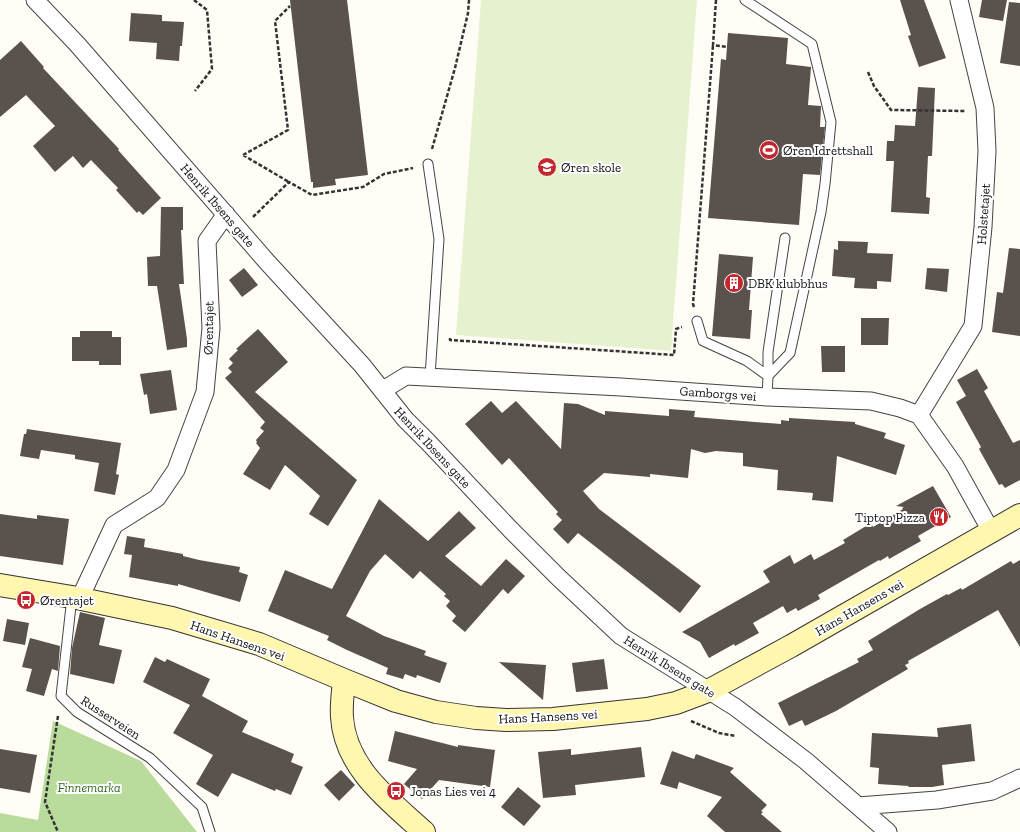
<svg xmlns="http://www.w3.org/2000/svg" width="1020" height="832" viewBox="0 0 1020 832" font-family="'Zilla Slab',serif">
<style>
.forest{fill:#b9dc9c}
.pitch{fill:#e6f2cf}
.building{fill:#5a524d}
.lines{fill:none;stroke-linecap:round;stroke-linejoin:round}
.service-casing{stroke:#444;stroke-width:11}
.minor-casing{stroke:#444;stroke-width:19}
.secondary-casing{stroke:#333;stroke-width:24}
.path{stroke:#333;stroke-width:2.5;stroke-dasharray:4 2;stroke-linecap:butt}
.service{stroke:#fff;stroke-width:9}
.minor{stroke:#fff;stroke-width:17}
.secondary{stroke:#fff6b0;stroke-width:22}
.labels{text-anchor:middle;stroke-width:4;stroke-linejoin:round;paint-order:stroke}
.poi-label{font-size:13px;fill:#111;stroke:#fff;text-anchor:start}
.street-label{font-size:13px;fill:#111;stroke:#fff}
.park-label{font-size:13px;font-style:italic;fill:#2f6b1f;stroke:#fff}
</style>
<rect width="100%" height="100%" fill="#fffdf5"/>
<path class="forest" d="M53,721L141,761L197,832H0V813L38,820Z"/>
<path class="pitch" d="M481,0H697L671,351L456,335Z"/>
<path class="building" d="M290,0H347L368,175L335,179L336,185L313,188V182H311Z
M900,0H924L946,58L919,67L908,36L911,35Z
M982,0H1007L1003,21L979,17Z
M1009,2L1020,3V66L1000,63Z
M131,13L162,15V21L184,22L182,46H180L179,61L156,59L157,43L129,41Z
M728,33L788,38L786,64L811,67L808,105L821,106L820,127H825L820,175L803,174L799,225L708,218L721,59L726,60Z
M21,41L44,67L43,68L119,149L118,150L161,198L143,215L139,211L137,213L116,190L118,188L91,160L83,168L73,156L55,172L33,146L55,126L26,95L0,117V60Z
M918,87L935,88L932,156H928L926,197L930,198L929,214L891,212L894,161H886L887,141H894L895,125L915,126Z
M161,207H183V230H181L184,284H179L187,339V347L167,350L157,286H148L147,257L160,256Z
M838,241L868,242L867,253L893,254L891,282L877,281V289L854,288L855,278L832,276L834,249L838,250Z
M1009,248L1020,249V336L992,332L997,292L1003,293Z
M719,254L753,257L749,310H752L750,339L712,336Z
M244,268L258,285L242,297L229,280Z
M927,268L949,269L947,292L925,289Z
M861,318H889L888,345H861Z
M258,329L288,362L255,392L357,480L328,526L309,514L320,496L285,465L270,490L243,474L260,448L256,443L257,442L256,440L264,431L260,428L265,422L225,378L232,372L228,368L233,363L229,359L238,350L236,349Z
M80,331H112V337H121V365H99V361H72V337H80Z
M821,346H845V372H822Z
M977,369L988,388L984,391L1013,443L1020,440V480L1005,488L1002,484L999,485L979,449L981,447L956,402L966,396L957,380Z
M171,370L177,410L150,414L147,394L144,395L140,374Z
M491,401L502,413L516,401L561,449L564,403L578,404L605,415V411L669,416V409L695,411L694,417L781,424V420L789,421V418L855,422V424L886,433L884,438L905,445L896,475L837,456L833,502L812,500L813,493L777,490L778,470L743,466V453L716,451L705,453L691,449L688,478L650,474V477L604,473L583,491L599,509L701,586L680,613L578,533L568,544L553,529L562,520L556,514L558,512L509,458L502,465L465,424Z
M27,429L121,443L116,474L119,475L115,495L94,491L99,463L75,459V455L41,450L39,459L20,456L24,434H26Z
M933,486L951,517L918,536L921,541L889,559L888,556L880,561L879,560L818,595L820,599L798,611L796,608L787,613L783,606L753,623L759,633L735,646L734,644L709,658L700,642L682,632L770,582L763,571L790,555L794,564L811,554L814,560L845,543L843,540L871,523L873,527L903,509L902,508L904,507L896,506Z
M379,499L428,541L459,511L476,528L445,556L481,586L506,559L525,576L508,594L503,589L465,632L452,621L456,616L446,606L450,601L444,596L446,594L420,571L413,579L385,554L370,571L346,616L384,636L426,651L424,655L447,663L440,683L417,675L416,678L405,674L403,679L386,674L388,668L347,650L327,640L329,636L268,611L285,570L332,589Z
M0,514L37,519V515L69,519L63,565L0,556Z
M127,536L145,539L144,547L183,554V556L199,560L240,567L239,572L248,575L240,602L178,584V586L129,577L132,555L124,554Z
M1020,560V647L998,610L908,661L909,663L905,665L908,669L836,711L805,726L802,720L789,726L778,703L859,662L857,659L873,650L868,641L920,609L947,594L948,595L961,588L962,590L1011,561L1013,564Z
M80,612L105,618L99,645L122,650L114,684L70,674L72,648Z
M7,619L29,623L25,645L3,641Z
M30,638L60,646L58,671L52,669L44,696L26,691L32,669L22,667Z
M155,657L165,662L167,659L210,679L202,696L248,721L242,732L294,754L291,762L303,767L291,795L276,789L275,791L232,773L218,797L196,784L213,755L173,733L190,705L143,682Z
M604,659L608,689L576,692L572,663Z
M499,662L546,665L543,700Z
M971,724L975,761L942,765L944,785L932,787H908L909,786L878,784L879,768L870,767L872,733L938,737L937,728Z
M395,731L458,747V745L495,750L490,787L439,780L422,799L404,784L417,769L388,761Z
M641,747L645,777L575,785L576,795L543,798L538,752L571,749V755Z
M0,749L37,755L30,793L0,788Z
M672,751L694,759L696,754L734,768L730,772L767,805L761,811L763,812L761,814L782,832H725L707,816L722,797L679,782L677,789L660,784Z
M341,770L355,785L339,801L324,785Z
M518,787L541,806L524,826L501,807Z"/>
<g class="lines">
<g class="service-casing">
<path id="service" d="M745,0L812,44L831,122L825,184L821,212L790,353L768,376L767,397
M428,164L439,239L430,377
M697,321L703,341L747,361L768,376
M768,376V352L785,238
M72,597L61,696L77,712L150,758L202,807L210,832"/>
</g>
<g class="minor-casing">
<path id="minor" d="M35,0L77,44L268,263L362,365L405,419L428,442L510,529L559,578L621,636L735,707L806,761L888,832
M383,390L406,376L621,387L767,397L871,401L900,408L919,415L955,466L991,531
M919,415L973,326L983,227L987,151L985,108L959,0
M80,598L114,525L157,498L176,470L205,392L211,328L207,241L226,214
M858,806L937,800L992,791L1020,778"/>
</g>
<g class="secondary-casing">
<path id="secondary" d="M0,585L72,597L172,618L259,644L344,680L396,701L436,712L476,718L506,720L553,719L647,709L676,703L708,691L791,646L1020,515
M344,680C343,692 341,705 342,717C345,768 390,801 424,832"/>
</g>
<path class="path" d="M194,0L207,10L212,69L195,91
M716,0L713,45L727,47
M868,72L874,86L891,110L966,111
M432,149L455,68L468,13L469,0
M243,155L288,130L275,21L290,6
M243,155L289,182
M253,217L289,182L312,195L363,187L384,174L413,168
M694,307L693,304L713,45
M450,338V340L674,355L676,329L682,327
M58,716L45,802L58,832
M691,721L719,733L736,736"/>
<use href="#service" class="service"/>
<use href="#minor" class="minor"/>
<use href="#secondary" class="secondary"/>
</g>
<defs>
<g id="stadium-disc" transform="scale(1)"><circle r="9.5" fill="#c4262e" stroke="#fff"/><path d="M0-5a6.5 5 0 1 0 0 10a6.5 5 0 1 0 0-10ZM-3.5-1.8h7v3.6h-7Z" fill="#fff"/></g>
<g id="school-disc" transform="scale(1)"><circle r="9.5" fill="#c4262e" stroke="#fff"/><path d="M0-5L7-2L0 1L-7-2ZM-4 1L0 2.5L4 1V4Q0 6-4 4Z" fill="#fff"/></g>
<g id="building-disc" transform="scale(1)"><circle r="9.5" fill="#c4262e" stroke="#fff"/><path d="M-4-6H4V6H1V3H-1V6H-4ZM-2.5-4.3h1.7v1.8h-1.7ZM.8-4.3h1.7v1.8H.8ZM-2.5-1h1.7V.8h-1.7ZM.8-1h1.7V.8H.8Z" fill="#fff"/></g>
<g id="restaurant-disc" transform="scale(1)"><circle r="9.5" fill="#c4262e" stroke="#fff"/><path d="M-5-6h1v4h1v-4h1v4h1v-4h1v5L-1.5 .5V6h-2V.5L-5-1ZM5-6V6H3V1.5H1.5Q1.5-4 5-6Z" fill="#fff"/></g>
<g id="bus-disc" transform="scale(1)"><circle r="9.5" fill="#c4262e" stroke="#fff"/><path d="M-5-6H5V4H4V6H2V4H-2V6H-4V4H-5ZM-3.5-4V0h7V-4ZM-3.5 1.2v1.5H-2V1.2ZM2 1.2v1.5H3.5V1.2Z" fill="#fff"/></g>
</defs>
<g fill-rule="evenodd">
<use href="#stadium-disc" x="769" y="150"/>
<use href="#school-disc" x="547" y="167"/>
<use href="#building-disc" x="734" y="283"/>
<use href="#restaurant-disc" x="939" y="517"/>
<use href="#bus-disc" x="26" y="600"/>
<use href="#bus-disc" x="396" y="791"/>
</g>
<g class="labels">
<g class="poi-label">
<text x="783" y="155">Øren Idrettshall</text>
<text x="561" y="172">Øren skole</text>
<text x="748" y="288">DBK klubbhus</text>
<text x="925" y="522" text-anchor="end">Tiptop Pizza</text>
<text x="40" y="605">Ørentajet</text>
<text x="410" y="796">Jonas Lies vei 4</text>
</g>
<g class="street-label">
<text transform="translate(218 205) rotate(49)" y="5">Henrik Ibsens gate</text>
<text transform="translate(983 214) rotate(-86)" y="5">Holstetajet</text>
<text transform="translate(208 328) rotate(-89)" y="5">Ørentajet</text>
<text transform="translate(718 393) rotate(4)" y="5">Gamborgs vei</text>
<text transform="translate(433 447) rotate(47)" y="5">Henrik Ibsens gate</text>
<text transform="translate(859 607) rotate(-30)" y="5">Hans Hansens vei</text>
<text transform="translate(238 640) rotate(19)" y="5">Hans Hansens vei</text>
<text transform="translate(670 666) rotate(32)" y="5">Henrik Ibsens gate</text>
<text transform="translate(548 716) rotate(-3)" y="5">Hans Hansens vei</text>
<text transform="translate(111 717) rotate(33)" y="5">Russerveien</text>
</g>
<g class="park-label">
<text x="89" y="792">Finnemarka</text>
</g>
</g>
</svg>
